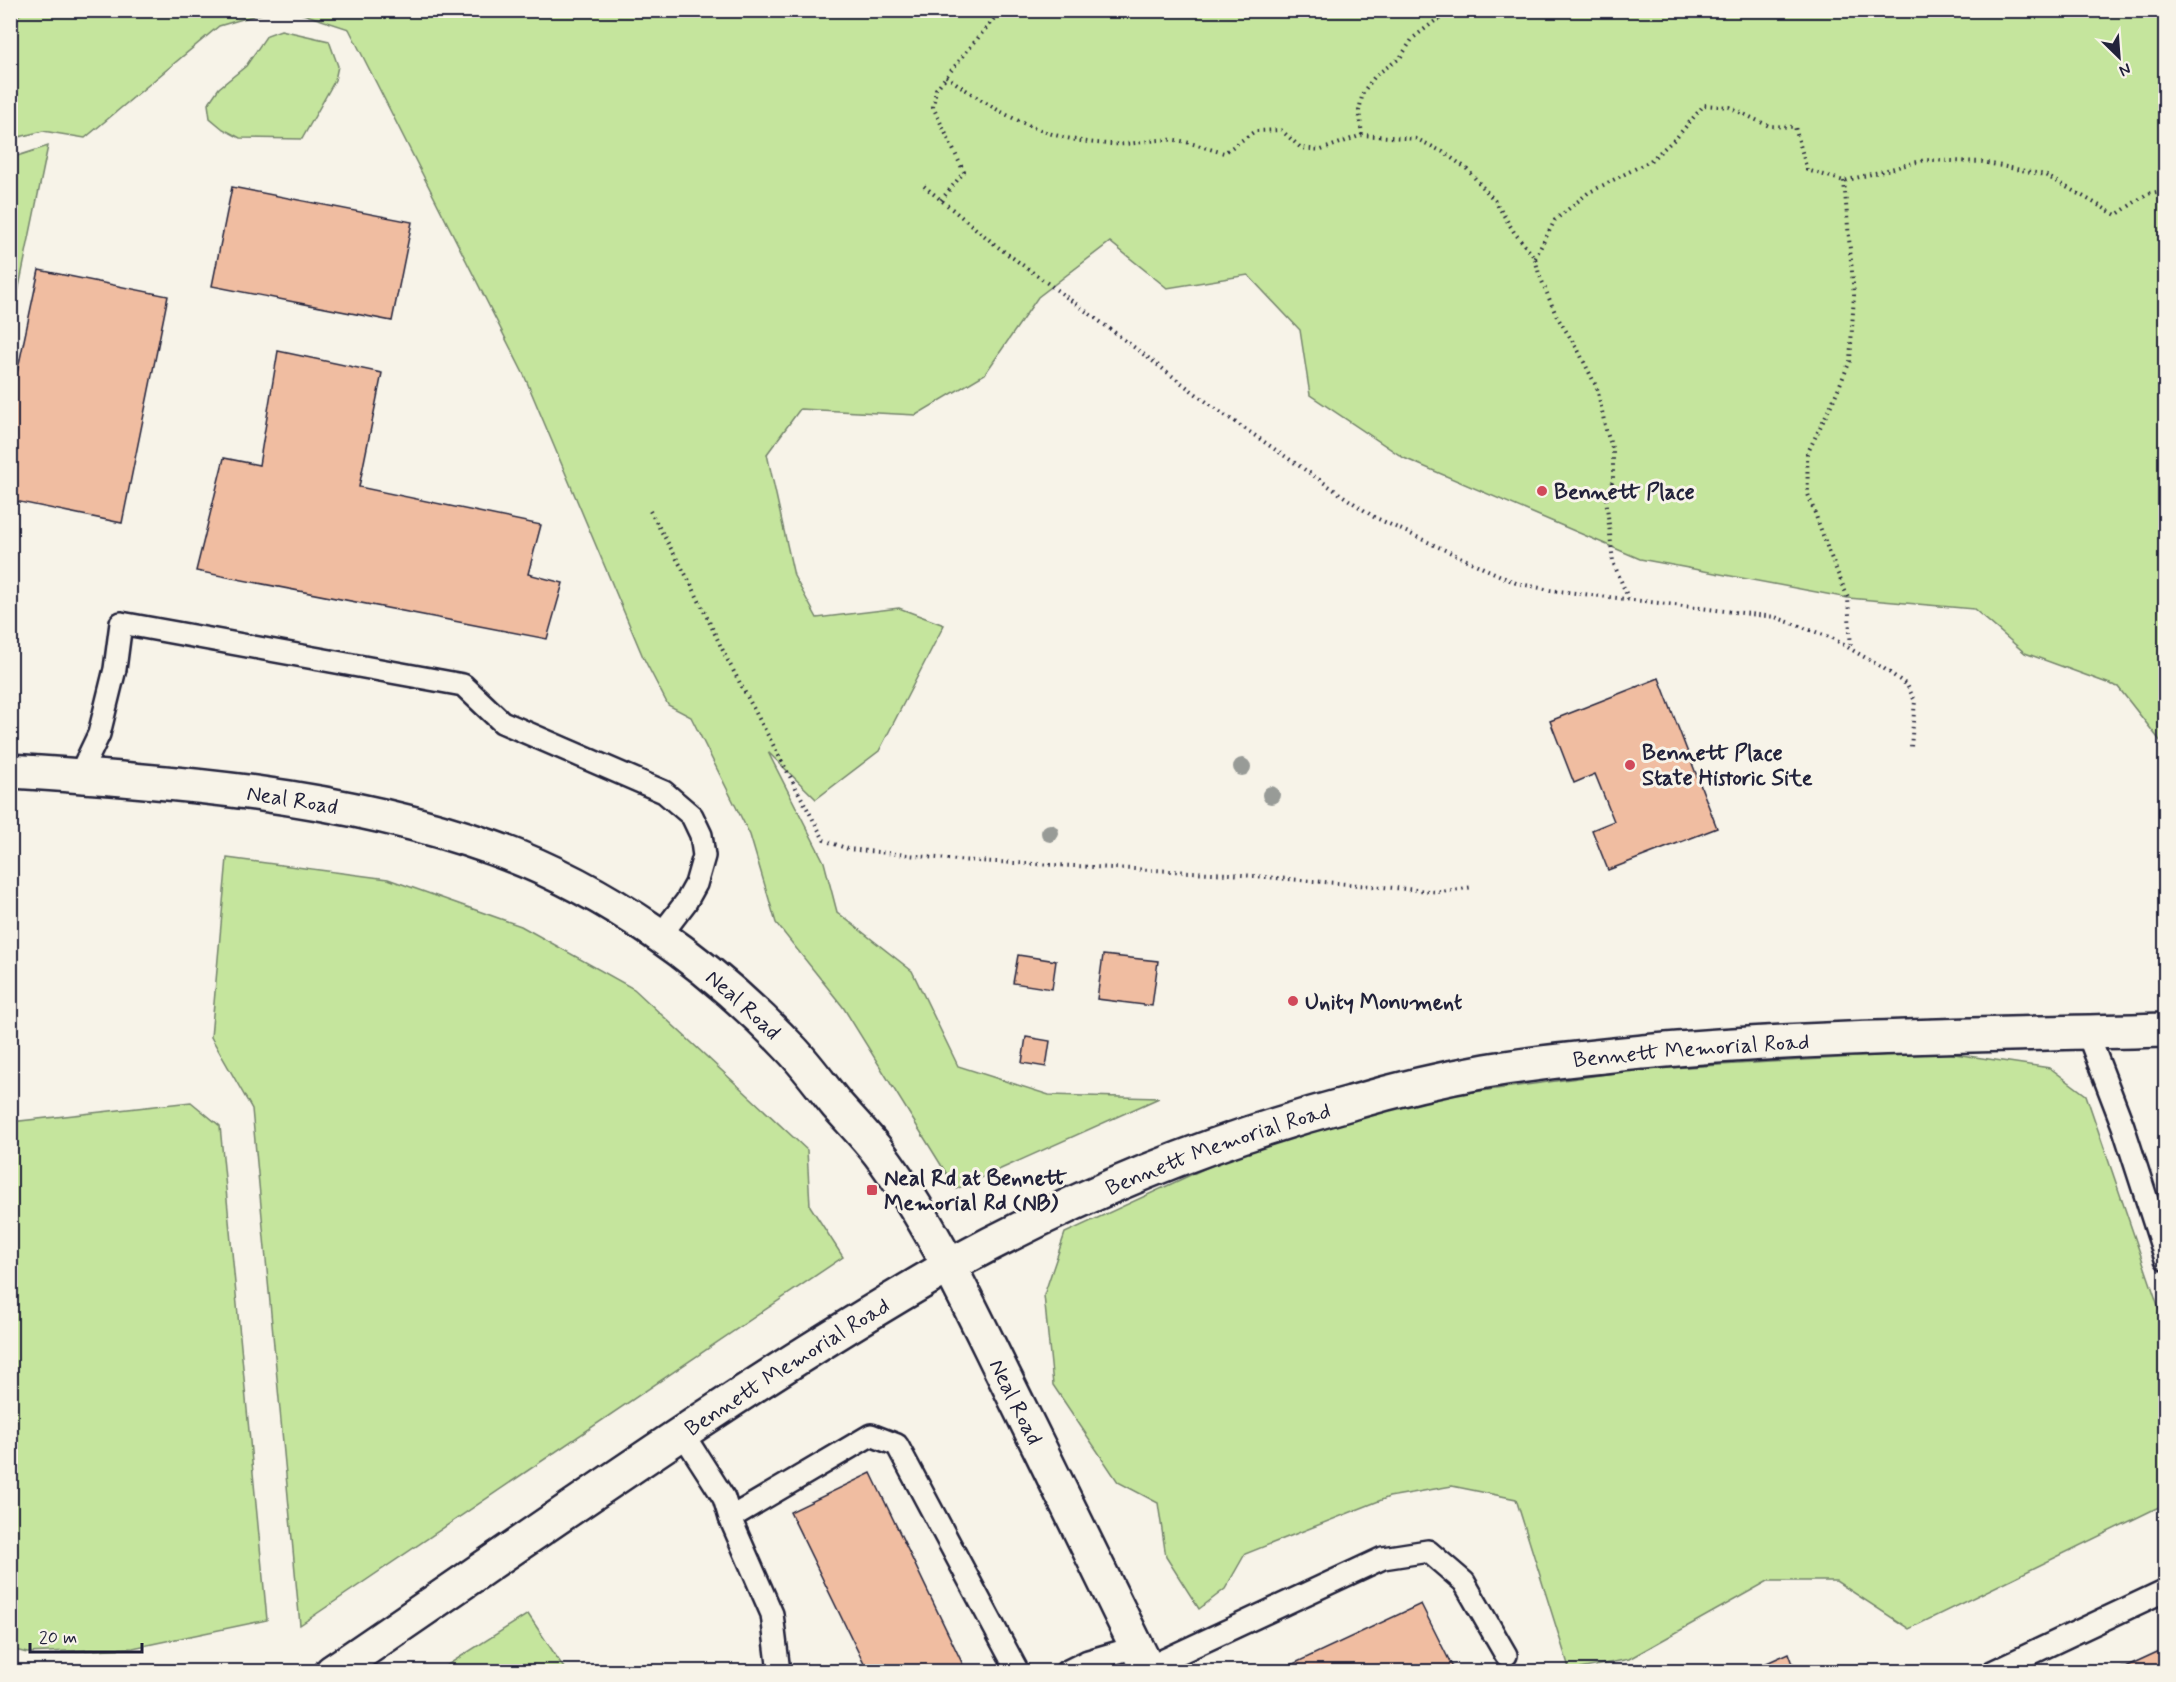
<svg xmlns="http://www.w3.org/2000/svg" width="2176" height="1682" viewBox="0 0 2176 1682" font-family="Mynerve,sans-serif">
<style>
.green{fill:#c5e59d;stroke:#74846c;stroke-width:1.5}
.building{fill:#f0bda1;stroke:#22223b;stroke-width:1.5}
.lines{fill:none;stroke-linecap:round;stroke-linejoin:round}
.lane-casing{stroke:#22223b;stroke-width:26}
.street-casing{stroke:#22223b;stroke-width:38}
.secondary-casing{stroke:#22223b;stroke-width:38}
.path{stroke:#22223b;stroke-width:4;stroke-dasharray:1.5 4.5;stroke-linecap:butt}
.lane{stroke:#f7f3e8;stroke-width:21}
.street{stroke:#f7f3e8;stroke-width:33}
.secondary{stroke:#f7f3e8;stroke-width:33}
.tree{fill:#989b97}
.poi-dot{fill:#d1495b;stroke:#f7f3e8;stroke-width:2}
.labels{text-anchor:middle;stroke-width:6;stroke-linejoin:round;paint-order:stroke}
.poi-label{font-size:22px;font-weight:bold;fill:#22223b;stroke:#f7f3e8;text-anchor:start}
.street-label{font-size:22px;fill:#22223b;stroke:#f7f3e8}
</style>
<rect width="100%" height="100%" fill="#f7f3e8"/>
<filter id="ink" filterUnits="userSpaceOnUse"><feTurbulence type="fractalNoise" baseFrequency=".0167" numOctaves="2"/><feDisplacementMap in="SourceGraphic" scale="12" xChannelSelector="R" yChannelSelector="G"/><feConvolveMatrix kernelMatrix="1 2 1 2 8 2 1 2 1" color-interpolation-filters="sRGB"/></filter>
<g filter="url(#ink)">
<path class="green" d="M25,11V10L270,11L219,26L85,138L43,131L11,139V20Z
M294,11H2165V747L2118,687L2025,653L1974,609L1848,598L1640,559L1404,458L1310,395L1300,330L1248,275L1167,288L1110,242L1038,297L985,374L916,415L800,409L767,454L794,576L817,618L899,608L944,625L879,751L816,799L768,752L824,862L837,912L912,971L958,1066L1049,1095L1159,1098L956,1189L843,1007L776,923L750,835L691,717L668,705L643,657L524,375L349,29Z
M281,30L329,41L338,66L335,80L302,139L240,138L223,129L210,118L208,104L219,88L246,66L267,35Z
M48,146L11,326V158Z
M227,858L388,879L521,926L634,989L807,1150L810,1206L843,1257L300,1625L252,1109L211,1037Z
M1941,1052L2050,1068L2086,1095L2165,1326V1504L1909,1629L1836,1581H1768L1629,1659L1570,1671L1516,1499L1452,1486L1389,1497L1245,1554L1225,1589L1199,1609L1166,1557L1158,1503L1118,1482L1053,1385L1044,1295L1065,1233L1327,1112L1637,1070Z
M191,1102L220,1126L267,1620L133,1648L27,1653L11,1649V1122Z
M528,1614L566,1671H438Z"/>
<path class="building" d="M232,187L412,222L392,321L212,286Z
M39,270L168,296L122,523L10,500V406Z
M278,351L382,373L359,487L541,525L528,574L563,583L547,639L196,571L224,458L259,465Z
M1659,678L1717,828L1608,870L1592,830L1614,821L1595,774L1574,783L1550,721Z
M1018,955L1056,961L1052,989L1013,983Z
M1103,955L1158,961L1152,1006L1097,999Z
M1026,1037L1050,1041L1046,1067L1022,1063Z
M871,1473L966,1671L964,1672H868L790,1512Z
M1421,1604L1455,1672H1281L1280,1670Z
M2166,1648V1672H2114Z
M1789,1653L1796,1672H1762L1760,1666Z"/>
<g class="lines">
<g class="lane-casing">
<path id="lane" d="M79,776L99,734L115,669L121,623L463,685L502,722L664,792L692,816L701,835L704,856L696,884L686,902L660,936
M2087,1032L2123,1126L2166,1259
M683,1434L724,1498L730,1518L772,1614L779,1672
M730,1518L871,1435L897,1445L1018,1672
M1147,1668L1383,1558L1428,1551L1464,1582L1506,1655
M1066,1672L1088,1661L1136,1647
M1992,1672L2166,1590"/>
</g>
<g class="street-casing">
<g id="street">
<path id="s1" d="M332,1672C535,1534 736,1389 949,1266"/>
</g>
</g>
<g class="secondary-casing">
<g id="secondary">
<path id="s2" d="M10,771C173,782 339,793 493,848C607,889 709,963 792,1050C808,1067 822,1087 837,1105C851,1121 866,1136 879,1153C931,1222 968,1303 1006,1380C1054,1477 1101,1574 1149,1672"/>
<path id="s3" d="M949,1266C1079,1195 1208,1141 1351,1103C1395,1090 1440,1079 1486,1071C1538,1062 1591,1057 1643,1052C1816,1036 1991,1035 2166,1030"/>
</g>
</g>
<path class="path" d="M946,76C998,113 1044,141 1110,144C1131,146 1154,138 1175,140C1191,142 1208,149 1224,153L1255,131L1281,130L1301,148L1321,150L1362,135L1417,139L1443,152L1466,168L1495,201L1514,232L1535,258L1539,274L1556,315L1578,350L1597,388L1606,430L1613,451V480L1606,497L1613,562L1629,600
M1362,135L1359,111L1363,92L1376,75L1400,58L1413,38L1435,21L1460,10
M1844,181L1854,295L1850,361L1833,401L1807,454L1808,494L1829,552L1848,598L1851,649
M924,186L998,247L1106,326L1216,409L1374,517L1516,583L1550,590L1775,617L1832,638L1883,668L1907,685L1915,701L1911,747
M941,200L964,172L933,107L936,89L1001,10
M1535,258L1555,220L1588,193L1650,161L1677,137L1704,105L1729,107L1769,126L1795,127L1807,170L1844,181L1925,160L1982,162L2045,175L2116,215L2147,194L2166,190
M650,511L692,586L726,657L824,840L848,849L957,860L1230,874L1441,892L1473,887"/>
<use href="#lane" class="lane"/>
<use href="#street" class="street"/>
<use href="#secondary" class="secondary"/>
</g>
<g class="tree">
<circle cx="1242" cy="767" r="9"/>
<circle cx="1271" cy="795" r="9"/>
<circle cx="1050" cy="833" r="9"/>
</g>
</g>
<g class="poi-dot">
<circle cx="1542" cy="491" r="6"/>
<circle cx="1630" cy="765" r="6"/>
<circle cx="1293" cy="1001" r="6"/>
<rect x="866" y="1184" width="12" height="12" rx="3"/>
</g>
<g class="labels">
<g class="poi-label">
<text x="1554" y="499">Bennett Place</text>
<text x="1642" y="760">Bennett Place<tspan x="1642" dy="25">State Historic Site</tspan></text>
<text x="1305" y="1009">Unity Monument</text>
<text x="884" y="1185">Neal Rd at Bennett<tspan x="884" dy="25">Memorial Rd (NB)</tspan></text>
</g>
<g class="street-label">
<text dy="8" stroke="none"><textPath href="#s2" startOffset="284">Neal Road</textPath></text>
<text dy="8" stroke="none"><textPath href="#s2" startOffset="788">Neal Road</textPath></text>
<text dy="8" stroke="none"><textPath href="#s3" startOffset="780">Bennett Memorial Road</textPath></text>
<text dy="8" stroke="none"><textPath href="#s3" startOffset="294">Bennett Memorial Road</textPath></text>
<text dy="8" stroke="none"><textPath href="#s1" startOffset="548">Bennett Memorial Road</textPath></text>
<text dy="8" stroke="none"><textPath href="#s2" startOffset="1274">Neal Road</textPath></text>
</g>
</g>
<rect width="2176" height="1682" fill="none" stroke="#f7f3e8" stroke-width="36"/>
<rect x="18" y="18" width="2140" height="1646" fill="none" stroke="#22223b" stroke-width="2" filter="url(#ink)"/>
<g transform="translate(2119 57) rotate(155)" stroke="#f7f3e8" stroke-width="4.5" paint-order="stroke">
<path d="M0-4.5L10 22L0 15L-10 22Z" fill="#22223b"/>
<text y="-9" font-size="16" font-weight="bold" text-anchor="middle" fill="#22223b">N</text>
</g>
<path d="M30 1643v9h112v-9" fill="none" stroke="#22223b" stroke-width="3"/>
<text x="39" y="1643" font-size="18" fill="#22223b" stroke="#f7f3e8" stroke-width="4.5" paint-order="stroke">20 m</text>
</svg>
